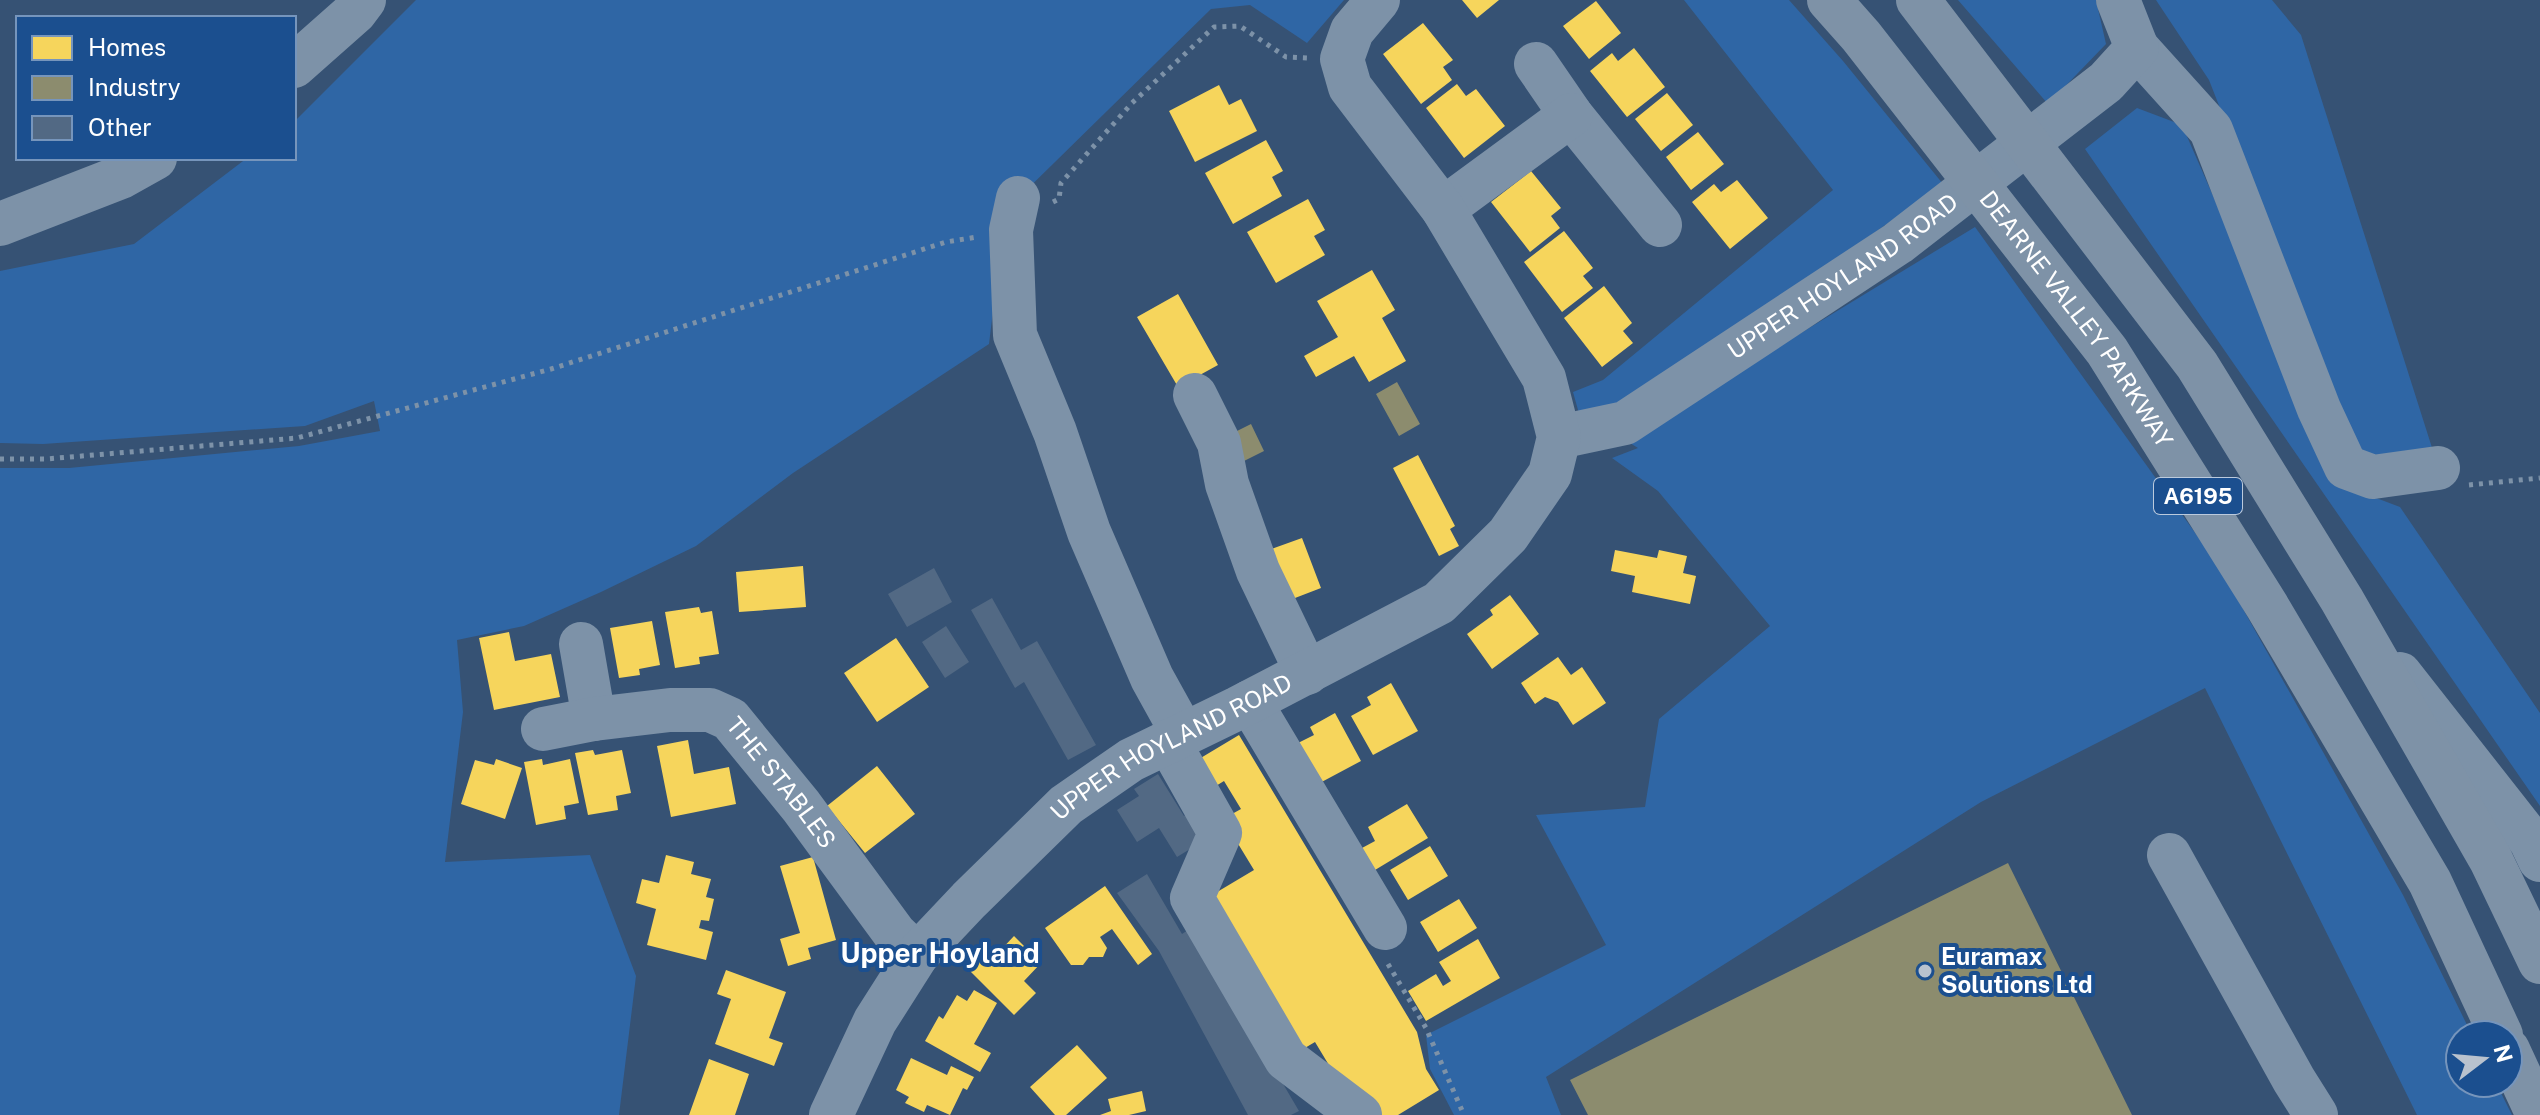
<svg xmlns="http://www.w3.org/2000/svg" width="2540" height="1115" viewBox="0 0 2540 1115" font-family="'Public Sans',sans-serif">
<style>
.green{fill:#2f66a5}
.homes{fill:#f6d55c}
.industry{fill:#8c8c6e}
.building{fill:#526984}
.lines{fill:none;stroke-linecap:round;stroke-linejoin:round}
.path{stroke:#7d92a8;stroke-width:5;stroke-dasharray:4 6;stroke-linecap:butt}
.minor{stroke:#7d92a8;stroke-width:44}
.highway{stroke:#7e92a7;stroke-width:44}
.poi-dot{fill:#b9c2ce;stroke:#1b4f8f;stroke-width:3}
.labels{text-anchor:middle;stroke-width:8;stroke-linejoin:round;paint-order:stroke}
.shield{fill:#1b4f8f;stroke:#bbcadd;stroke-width:2}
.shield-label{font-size:22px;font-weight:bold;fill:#fff}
.street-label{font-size:24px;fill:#fff;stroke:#1b4f8f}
.poi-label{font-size:24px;font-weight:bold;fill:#fff;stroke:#1b4f8f;text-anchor:start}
.quarter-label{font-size:28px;font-weight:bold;fill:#fff;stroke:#1b4f8f}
</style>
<rect width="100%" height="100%" fill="#365274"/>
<path class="green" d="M416,0H1344L1307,43L1250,5L1211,9L1005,211L989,344L793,473L696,546L601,592L524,626L457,640L463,712L445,862L590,855L636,976L619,1115H0V468H69L299,446L380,431L374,401L305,426L43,444L0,443V271L134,244L247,158H294V122Z
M1684,0H1789L1843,61L1943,184L1622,412L1580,417L1573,392L1603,380L1833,190Z
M1958,0H2096L2106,44L2048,104Z
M2156,0H2272L2301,35L2434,454L2398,464L2355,452L2209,80Z
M2137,108L2182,125L2324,449L2355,490L2400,507L2540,713V806L2085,149Z
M1975,227L2219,566L2403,895L2472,1035H2460V1083H2496L2512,1115H2417L2205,688L1981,802L1546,1077L1561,1115H1454L1430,1069L1426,1035L1606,945L1536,815L1645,807L1659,719L1770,626L1658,491L1612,458L1638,448L1625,440Z"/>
<path class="homes" d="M1462,0H1499L1477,18Z
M1596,1L1621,33L1589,59L1563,26Z
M1423,23L1453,60L1443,67L1452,80L1421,104L1383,54Z
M1634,48L1665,87L1627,117L1590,71L1612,53L1618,61Z
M1457,84L1466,96L1476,89L1505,126L1464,158L1426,108Z
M1219,85L1229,105L1241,99L1257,131L1195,162L1169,111Z
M1667,93L1693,125L1661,151L1635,119Z
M1698,132L1724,164L1691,190L1666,157Z
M1266,140L1283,171L1272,177L1282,196L1233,224L1205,173Z
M1531,171L1561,208L1551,216L1560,228L1530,252L1491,202Z
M1737,180L1768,218L1730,249L1692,202L1714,184L1721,192Z
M1308,199L1325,230L1314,236L1325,255L1276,283L1247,232Z
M1564,231L1593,268L1583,276L1593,288L1562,312L1524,262Z
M1372,270L1395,310L1382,318L1406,361L1369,382L1354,356L1316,377L1304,356L1338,337L1317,301Z
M1604,286L1632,323L1623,331L1633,343L1602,367L1564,318Z
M1178,294L1218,365L1178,387L1137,317Z
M1418,455L1455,526L1450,529L1459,546L1439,556L1393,468Z
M1302,538L1321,588L1282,603L1263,552Z
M1615,550L1657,558L1659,550L1687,556L1683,573L1696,576L1690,604L1632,592L1635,576L1611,571Z
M803,566L806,607L739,612L736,572Z
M1510,595L1539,634L1492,669L1467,634L1493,615L1490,610Z
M699,607L701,613L712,611L719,654L699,657L700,664L675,668L665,612Z
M652,621L660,665L639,669L640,675L619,678L610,628Z
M509,632L515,661L551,654L560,697L494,710L479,638Z
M896,638L929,687L877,722L844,673Z
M1558,657L1571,675L1582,667L1606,703L1573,725L1558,702L1545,697L1535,704L1521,683Z
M1391,683L1418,731L1373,755L1351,716L1371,705L1367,697Z
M1335,713L1361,761L1316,785L1294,745L1314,735L1310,727Z
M1239,735L1417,1032L1426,1069L1439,1090L1398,1115H1359L1315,1042L1281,1062L1207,898L1254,870L1223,819L1241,809L1224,781L1211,789L1194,762Z
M688,740L694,774L729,767L736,804L671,817L657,746Z
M593,750L595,755L622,750L631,793L616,796L618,810L588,815L575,753Z
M496,759L522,768L505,819L461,804L475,760L494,765Z
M542,759L543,765L570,759L579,803L564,806L566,819L536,825L524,762Z
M877,766L915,814L865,853L827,806Z
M1407,804L1428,838L1375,870L1362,848L1375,841L1368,827Z
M1430,846L1448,876L1408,900L1390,870Z
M666,855L694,862L691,874L711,879L706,897L714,899L709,921L701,920L699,928L713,932L706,960L647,945L656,909L636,903L642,879L659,883Z
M813,857L836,940L808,948L811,959L788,966L780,939L800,933L780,866Z
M1105,886L1152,954L1138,965L1112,929L1100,937L1107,948L1103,957H1089L1083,965H1071L1045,928Z
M1459,899L1477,928L1438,952L1420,922Z
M1014,936L1041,963L1024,981L1036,993L1014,1015L969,970L991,948L997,954Z
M1478,939L1500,978L1426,1021L1408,991L1436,974L1443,986L1451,981L1439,962Z
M726,970L786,992L769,1038L783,1043L774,1066L715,1044L731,999L717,994Z
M974,990L997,1003L974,1044L991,1053L980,1072L925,1041L939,1016L943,1019L957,995L967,1001Z
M1077,1045L1107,1078L1066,1115H1055L1030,1087Z
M911,1058L947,1075L951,1066L974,1077L967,1090L963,1088L950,1115L927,1105L924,1112L905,1103L909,1097L896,1090Z
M709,1059L749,1074L735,1115H689Z
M1142,1091L1146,1111L1129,1115H1100L1111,1111L1108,1099Z"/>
<path class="industry" d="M1397,382L1420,424L1399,436L1376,394Z
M1251,424L1264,451L1240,463L1227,436Z
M2008,863L2132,1115H1588L1570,1080Z"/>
<path class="building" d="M934,568L952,602L907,627L888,594Z
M992,598L1021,650L1037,641L1096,745L1068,760L1024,682L1015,688L971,610Z
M946,626L969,662L945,678L922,642Z
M1158,774L1184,816L1196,808L1208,827L1195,835L1200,843L1177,857L1159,828L1137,842L1117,810L1139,796L1134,789Z
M1147,874L1182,934L1191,928L1299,1111L1291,1115H1248L1159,951L1117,893Z"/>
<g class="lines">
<path class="path" d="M1053,202L1059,199L1061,183L1132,103L1214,27L1240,26L1286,57L1309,58
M0,459H46L297,438L551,369L946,242L977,237
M2469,485L2540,478
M1388,964L1426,1028L1464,1115"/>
<g class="minor">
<path d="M2137,48L2211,130L2319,409L2346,467L2373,477L2438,468"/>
<path d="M1536,64L1571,115L1660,225"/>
<path d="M294,66L355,12L364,0"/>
<path d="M1018,198L1011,230L1015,335L1055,432L1089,532L1152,678L1183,734"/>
<path d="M1443,209L1571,115"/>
<path d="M0,224L121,177L155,158"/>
<path d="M1195,395L1219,443L1227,484L1258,571L1307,673"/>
<path id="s1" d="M1559,437L1625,423L1898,243L2106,82L2137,48L2118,0"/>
<path d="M581,644L594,719"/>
<path d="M2400,674L2531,841L2540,860"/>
<path d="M1250,702L1385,928"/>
<path id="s2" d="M543,729L594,719L670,710H710L730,719L801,806L895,934L917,955"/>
<path d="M1168,741L1220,833L1192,898L1286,1059L1360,1115"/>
<path d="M2169,855L2294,1080L2316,1115"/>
<path id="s3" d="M831,1115L875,1021L917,955L969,900L1066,805L1131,760L1238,708L1439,603L1508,535L1550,474L1559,437L1544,378L1443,209L1350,87L1342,59L1352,31L1378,0"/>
</g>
<g class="highway">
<path id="s4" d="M1829,0L1861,36L2107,351L2267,606L2430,882L2501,1035"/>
<path d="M1918,0L2197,365L2342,600L2491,860L2540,962"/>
<path d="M2508,1050L2538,1115"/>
</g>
</g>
<circle class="poi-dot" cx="1925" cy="971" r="8"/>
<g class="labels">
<rect class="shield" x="2154" y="478" width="88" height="36" rx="6"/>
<g class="shield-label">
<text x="2198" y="504">A6195</text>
</g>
<g class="street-label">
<text dy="8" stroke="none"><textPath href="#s1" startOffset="330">UPPER HOYLAND ROAD</textPath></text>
<text dy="8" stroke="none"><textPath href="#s4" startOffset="404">DEARNE VALLEY PARKWAY</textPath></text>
<text dy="8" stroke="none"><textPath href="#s3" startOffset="514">UPPER HOYLAND ROAD</textPath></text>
<text dy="8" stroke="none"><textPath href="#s2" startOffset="272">THE STABLES</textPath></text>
</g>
<g class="poi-label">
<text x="1941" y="965">Euramax<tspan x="1941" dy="28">Solutions Ltd</tspan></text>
</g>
<g class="quarter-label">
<text x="940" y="963">Upper Hoyland</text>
</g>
</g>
<rect x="16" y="16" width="280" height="144" fill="#1b4f8f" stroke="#7695bc" stroke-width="2"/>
<rect x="32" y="36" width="40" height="24" fill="#f6d55c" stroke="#7695bc" stroke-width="2"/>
<text x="88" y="56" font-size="24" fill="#ffffff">Homes</text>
<rect x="32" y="76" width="40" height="24" fill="#8c8c6e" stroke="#7695bc" stroke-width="2"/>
<text x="88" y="96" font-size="24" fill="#ffffff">Industry</text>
<rect x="32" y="116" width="40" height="24" fill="#526984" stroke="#7695bc" stroke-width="2"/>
<text x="88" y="136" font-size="24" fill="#ffffff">Other</text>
<g transform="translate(2484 1059) rotate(74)"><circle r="38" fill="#1b4f8f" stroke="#7695bc" stroke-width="2"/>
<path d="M0-6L14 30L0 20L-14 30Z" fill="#b9c2ce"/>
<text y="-12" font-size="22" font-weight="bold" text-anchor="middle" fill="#ffffff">N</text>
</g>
</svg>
